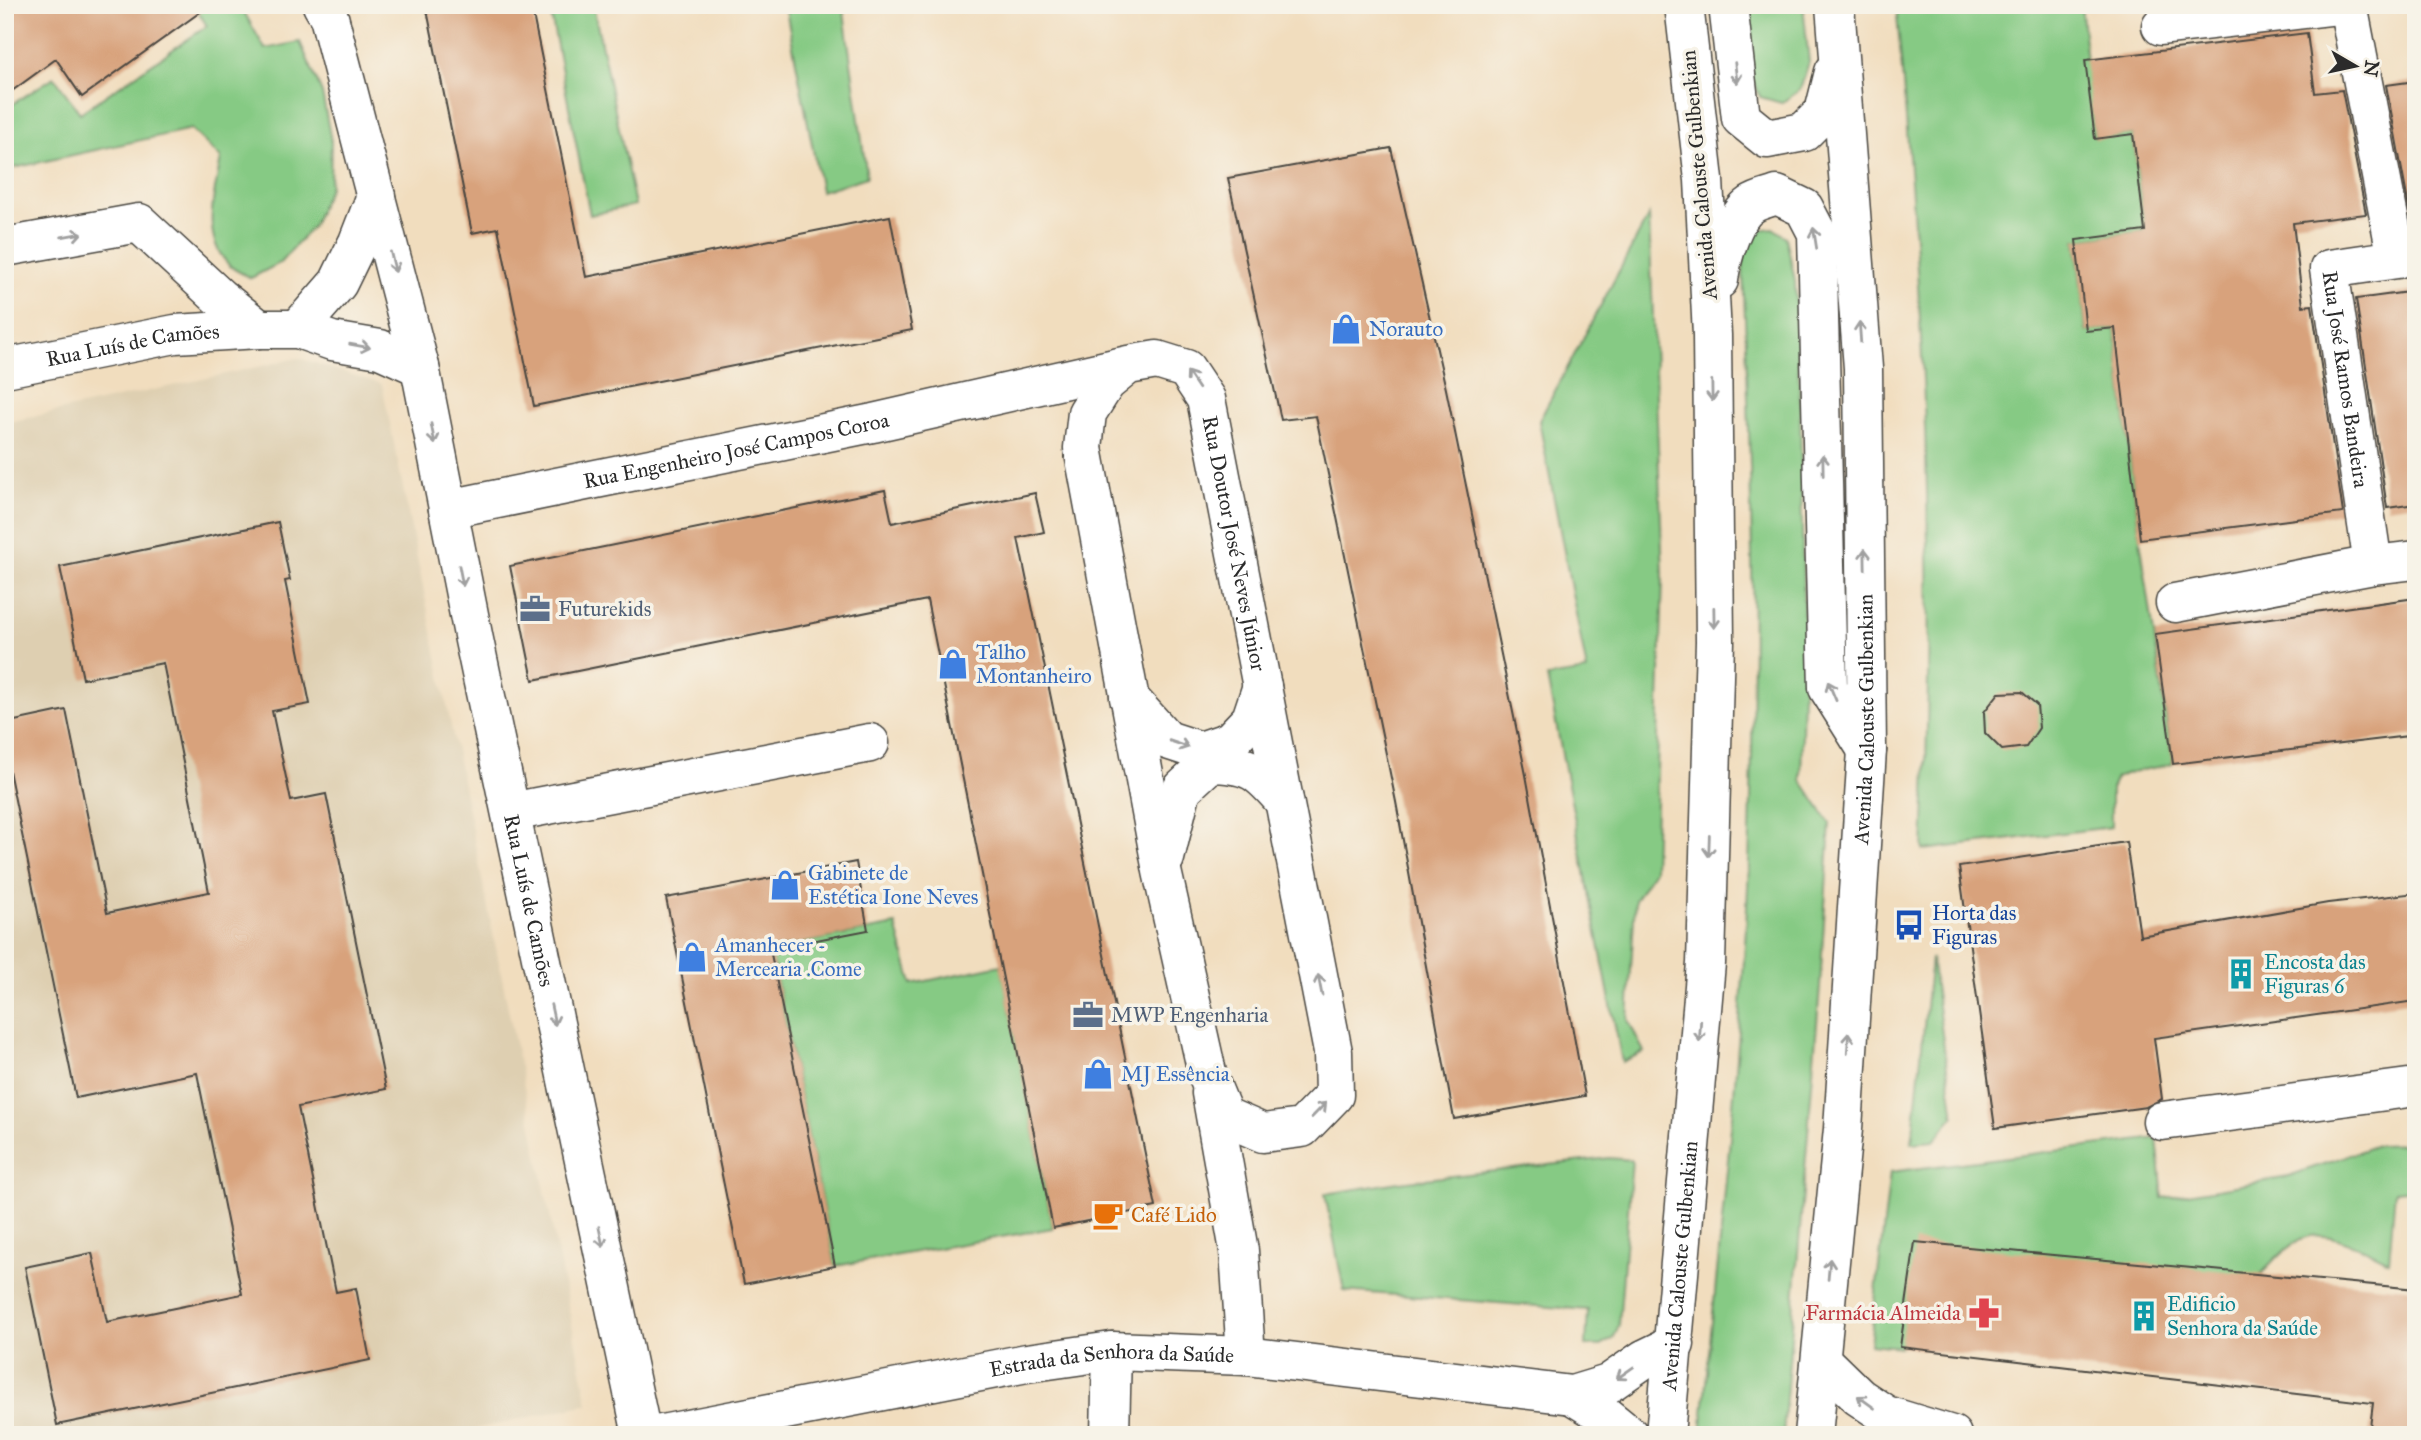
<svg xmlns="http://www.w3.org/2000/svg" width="2421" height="1440" viewBox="0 0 2421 1440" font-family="'IM FELL Great Primer',serif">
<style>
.built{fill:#decfb1}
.green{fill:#86ca84;stroke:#587a58;stroke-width:2}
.building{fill:#d8a27b}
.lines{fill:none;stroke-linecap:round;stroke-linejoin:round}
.minor-casing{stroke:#494641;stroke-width:41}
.tertiary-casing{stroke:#494641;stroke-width:41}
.primary-casing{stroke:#494641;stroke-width:41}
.minor{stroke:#fff;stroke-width:38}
.tertiary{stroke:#fff;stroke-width:38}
.primary{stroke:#fff;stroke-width:38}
.oneway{stroke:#a0a0a0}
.labels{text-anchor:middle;stroke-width:7;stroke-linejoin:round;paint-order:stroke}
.street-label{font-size:21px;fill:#2b2b2b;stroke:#f7f3e8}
.shop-label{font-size:21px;fill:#366cbe;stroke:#f7f3e8;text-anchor:start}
.service-label{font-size:21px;fill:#4e5e75;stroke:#f7f3e8;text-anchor:start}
.transit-label{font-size:21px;fill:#164399;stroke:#f7f3e8;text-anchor:start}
.culture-label{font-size:21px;fill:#0d838f;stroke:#f7f3e8;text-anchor:start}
.food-label{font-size:21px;fill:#c56008;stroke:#f7f3e8;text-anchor:start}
.health-label{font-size:21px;fill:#be3a42;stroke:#f7f3e8;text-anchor:end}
</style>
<rect width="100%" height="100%" fill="#f7f3e8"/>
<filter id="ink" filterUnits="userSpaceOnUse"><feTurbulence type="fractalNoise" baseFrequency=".0143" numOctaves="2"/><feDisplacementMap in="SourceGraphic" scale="14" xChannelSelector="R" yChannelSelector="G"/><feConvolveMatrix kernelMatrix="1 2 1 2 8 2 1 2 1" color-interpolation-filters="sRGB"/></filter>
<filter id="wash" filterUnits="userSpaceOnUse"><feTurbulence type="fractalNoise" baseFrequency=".00686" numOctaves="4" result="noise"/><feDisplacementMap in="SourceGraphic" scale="28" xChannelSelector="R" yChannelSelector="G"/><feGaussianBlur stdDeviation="1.57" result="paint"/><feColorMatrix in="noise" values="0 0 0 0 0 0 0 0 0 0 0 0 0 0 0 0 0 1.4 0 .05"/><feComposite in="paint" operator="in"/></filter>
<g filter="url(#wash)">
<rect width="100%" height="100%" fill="#f1ddbe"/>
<path class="built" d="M298,358L382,384L588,1404L449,1435H5V423Z"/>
<path class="green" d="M194,5H240L265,49L300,42L322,93L331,141L330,186L312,227L280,263L251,278C244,274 233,270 228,264C200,234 215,193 221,158L191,129L5,170V109L54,77L80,113L207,26Z
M549,5H593L635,205L590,215Z
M785,5H843L867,177L821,191Z
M1741,5H1803L1809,62L1800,90L1781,103L1760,97L1752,79Z
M1896,5H2081L2095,138L2133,134L2145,231L2076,240L2086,331L2115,328L2140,539L2173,764L2127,773L2116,778L2111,789V827L1923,850C1927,750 1930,649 1928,549C1926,367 1913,186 1896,5Z
M1649,215L1663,575L1654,870L1635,900L1628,1020L1644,1052L1622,1062L1547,677L1587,671L1539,421Z
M1773,228L1786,237L1795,281L1800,407L1804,646L1801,780L1830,823L1820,987L1783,1435H1701C1718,1252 1740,1070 1748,886C1757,681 1752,476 1743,271L1744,243L1757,230Z
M896,925L912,984L1001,965L1053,1228L835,1266L770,949Z
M1931,958L1954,1116L1934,1141L1912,1143Z
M2157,1138L2163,1198L2283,1178L2378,1145L2416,1144V1189L2395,1191L2389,1261C2369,1251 2329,1230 2307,1237C2288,1243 2274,1262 2260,1275L1900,1347L1870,1344L1890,1172Z
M1609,1158L1632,1160L1619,1325L1613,1339L1600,1346L1586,1345L1588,1310L1344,1291L1325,1194L1399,1182Z"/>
<g id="blocks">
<path class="building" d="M5,5H210L82,97L56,59L5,96Z
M426,5H531L586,277L890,216L912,330L534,406L498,228L472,233Z
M2307,33L2315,93L2342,90L2366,214L2293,223L2303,306L2312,305L2343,513L2140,539L2115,328L2086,331L2076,240L2145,231L2133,134L2095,139L2085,60Z
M2416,81V207L2409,208L2386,85Z
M1391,148L1446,389L1526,775L1585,1096L1454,1119L1396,802L1316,416L1281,420L1228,178Z
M2416,291V504L2387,508L2356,299Z
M885,490L892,523L1035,493L1044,532L1018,538L1156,1207L1053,1228L927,600L533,680L510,566Z
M278,522L290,580L285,581L310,704L272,711L291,801L326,794L386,1089L298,1107L336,1292L356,1288L370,1360L57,1425L25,1267L92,1253L107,1322L242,1294L197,1073L76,1098L5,751V723L66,710L107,913L209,892L163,663L83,679L60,567Z
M2416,598V735L2173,764L2155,634Z
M2022,692L2037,705L2039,728L2026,747L2002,750L1985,733L1984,712L1999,693Z
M2126,842L2140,936L2328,903L2416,893V1001L2154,1038L2162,1099L2146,1107L1995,1128L1959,867Z
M856,862L868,930L770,949L835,1266L744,1284L666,898Z
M1915,1242L2416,1289V1435H2369L2373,1403L1900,1347Z"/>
</g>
</g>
<g filter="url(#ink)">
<use href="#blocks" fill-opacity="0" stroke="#494641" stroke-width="2"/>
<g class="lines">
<g class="minor-casing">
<g id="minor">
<path id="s1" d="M322,5L329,17L420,367L474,640L642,1435"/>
<path id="s2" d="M2348,5L2397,259L2329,269L2373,565"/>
<path d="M2161,26L2339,5"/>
<path d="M5,247L139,223L219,297L259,329"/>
<path d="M298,329L338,283L358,242L376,196"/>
<path id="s3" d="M5,368L175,334L259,329H298L332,341L380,349L420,367"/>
<path id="s4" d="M448,509L873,423L1128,365L1157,360L1186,369L1206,399L1333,1052L1334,1095L1302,1128L1263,1133L1224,1116L1208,1077L1162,871L1083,448L1087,413L1106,383L1128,365"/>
<path d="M2175,603L2373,565L2416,560"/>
<path d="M1129,698L1167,740L1201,751L1230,741L1251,719L1262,686"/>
<path d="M511,812L870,743"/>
<path d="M1165,858L1182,789L1210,763C1251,764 1258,771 1284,801"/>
<path d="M1211,1093L1239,1251L1246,1356"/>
<path d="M2162,1121L2416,1087"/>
<path d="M1110,1435L1112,1351"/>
</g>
</g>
<g class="tertiary-casing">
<g id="tertiary">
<path d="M1821,1360L1859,1397L1886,1415L1952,1435"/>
<path d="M1572,1395L1603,1414L1629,1435"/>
<path id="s5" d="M657,1435L1027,1363L1112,1351L1246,1356L1572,1395L1608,1384L1644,1359L1675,1344"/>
</g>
</g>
<g class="primary-casing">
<g id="primary">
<path d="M1728,5L1741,118L1767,139L1804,132L1824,112L1834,72"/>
<path d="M1719,280C1721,260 1733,217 1751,205C1758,200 1769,198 1777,195L1804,208L1817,233L1828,688L1867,750"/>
<path id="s6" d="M1665,1435L1706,963L1715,641L1712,335L1704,180L1684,5"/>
<path id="s7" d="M1813,1435L1843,1129L1867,750L1863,368L1835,5"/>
</g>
</g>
<use href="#minor" class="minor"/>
<use href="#tertiary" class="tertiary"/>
<use href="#primary" class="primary"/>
</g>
<defs><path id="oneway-shaft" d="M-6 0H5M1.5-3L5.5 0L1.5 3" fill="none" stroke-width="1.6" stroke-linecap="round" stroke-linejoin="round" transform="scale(1.75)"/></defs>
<g class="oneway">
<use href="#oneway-shaft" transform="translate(1736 73) rotate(83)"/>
<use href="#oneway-shaft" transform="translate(72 235) rotate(-10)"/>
<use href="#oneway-shaft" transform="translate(1815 238) rotate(-99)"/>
<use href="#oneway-shaft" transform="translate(393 262) rotate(76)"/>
<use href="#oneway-shaft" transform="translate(1860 332) rotate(-94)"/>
<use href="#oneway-shaft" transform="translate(360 346) rotate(10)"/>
<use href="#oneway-shaft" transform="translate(1193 380) rotate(-124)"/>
<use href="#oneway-shaft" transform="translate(1712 391) rotate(89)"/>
<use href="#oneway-shaft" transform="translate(433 434) rotate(79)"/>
<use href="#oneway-shaft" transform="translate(1823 465) rotate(-91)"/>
<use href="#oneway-shaft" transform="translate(1865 559) rotate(-91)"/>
<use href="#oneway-shaft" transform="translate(461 576) rotate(79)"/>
<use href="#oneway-shaft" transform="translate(1714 618) rotate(89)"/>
<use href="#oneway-shaft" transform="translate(1832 691) rotate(-113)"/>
<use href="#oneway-shaft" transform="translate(1179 744) rotate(19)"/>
<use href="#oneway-shaft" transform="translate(1709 846) rotate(92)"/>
<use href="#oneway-shaft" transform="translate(1320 985) rotate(-101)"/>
<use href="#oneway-shaft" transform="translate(553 1015) rotate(78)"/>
<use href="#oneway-shaft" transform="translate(1700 1031) rotate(94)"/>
<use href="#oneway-shaft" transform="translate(1848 1043) rotate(-86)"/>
<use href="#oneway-shaft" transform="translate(1319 1110) rotate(-46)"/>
<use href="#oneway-shaft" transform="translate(601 1237) rotate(78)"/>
<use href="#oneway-shaft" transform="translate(1829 1269) rotate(-85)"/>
<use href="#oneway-shaft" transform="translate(1625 1373) rotate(145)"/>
<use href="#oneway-shaft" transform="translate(1866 1402) rotate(-144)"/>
</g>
</g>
<defs>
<g id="shop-bare" transform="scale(2.415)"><path d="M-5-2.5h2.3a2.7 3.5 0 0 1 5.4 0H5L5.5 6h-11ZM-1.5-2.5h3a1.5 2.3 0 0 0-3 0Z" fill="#3f7fe0" stroke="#f7f3e8" stroke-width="2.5" paint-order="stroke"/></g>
<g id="office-bare" transform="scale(2.415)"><path d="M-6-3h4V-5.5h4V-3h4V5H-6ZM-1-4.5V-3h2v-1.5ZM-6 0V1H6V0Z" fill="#5c6f8a" stroke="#f7f3e8" stroke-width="2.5" paint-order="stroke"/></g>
<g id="bus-bare" transform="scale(2.415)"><path d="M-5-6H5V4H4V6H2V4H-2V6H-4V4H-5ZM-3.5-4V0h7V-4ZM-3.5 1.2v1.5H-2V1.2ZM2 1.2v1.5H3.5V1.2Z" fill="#1a4fb4" stroke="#f7f3e8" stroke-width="2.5" paint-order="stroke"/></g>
<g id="building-bare" transform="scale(2.415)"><path d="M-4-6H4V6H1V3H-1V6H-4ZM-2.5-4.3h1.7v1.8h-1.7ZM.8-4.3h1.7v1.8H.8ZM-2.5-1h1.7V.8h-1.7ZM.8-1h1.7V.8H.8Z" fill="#0f9aa8" stroke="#f7f3e8" stroke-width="2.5" paint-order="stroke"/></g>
<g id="cafe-bare" transform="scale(2.415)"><path d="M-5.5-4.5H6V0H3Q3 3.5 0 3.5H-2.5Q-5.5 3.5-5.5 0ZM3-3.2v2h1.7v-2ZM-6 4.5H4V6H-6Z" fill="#e8710a" stroke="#f7f3e8" stroke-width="2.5" paint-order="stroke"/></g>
<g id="pharmacy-bare" transform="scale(2.415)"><path d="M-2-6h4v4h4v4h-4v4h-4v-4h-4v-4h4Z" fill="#e0444e" stroke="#f7f3e8" stroke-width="2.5" paint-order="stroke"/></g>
</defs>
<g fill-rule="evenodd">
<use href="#shop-bare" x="1346" y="329"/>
<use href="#office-bare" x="535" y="609"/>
<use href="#shop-bare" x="953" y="664"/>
<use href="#shop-bare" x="785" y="885"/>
<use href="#bus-bare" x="1909" y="925"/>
<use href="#shop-bare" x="692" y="957"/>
<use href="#building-bare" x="2241" y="974"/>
<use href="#office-bare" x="1088" y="1015"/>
<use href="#shop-bare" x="1098" y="1074"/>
<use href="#cafe-bare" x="1108" y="1215"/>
<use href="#pharmacy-bare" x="1984" y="1313"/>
<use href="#building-bare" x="2144" y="1316"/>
</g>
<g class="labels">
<g class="street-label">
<text transform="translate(1699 175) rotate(-95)" y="7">Avenida Calouste Gulbenkian</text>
<text dy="7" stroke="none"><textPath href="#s3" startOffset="130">Rua Luís de Camões</textPath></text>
<text dy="7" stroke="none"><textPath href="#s2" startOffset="439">Rua José Ramos Bandeira</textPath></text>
<text dy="7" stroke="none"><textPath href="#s4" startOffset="294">Rua Engenheiro José Campos Coroa</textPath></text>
<text dy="7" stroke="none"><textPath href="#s4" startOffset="938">Rua Doutor José Neves Júnior</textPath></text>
<text dy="7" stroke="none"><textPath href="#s7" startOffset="718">Avenida Calouste Gulbenkian</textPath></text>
<text dy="7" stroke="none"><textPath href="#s1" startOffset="920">Rua Luís de Camões</textPath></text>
<text dy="7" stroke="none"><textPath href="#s6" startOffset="170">Avenida Calouste Gulbenkian</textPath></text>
<text dy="7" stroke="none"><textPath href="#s5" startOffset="462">Estrada da Senhora da Saúde</textPath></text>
</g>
<g class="shop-label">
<text x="1369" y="336">Norauto</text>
<text x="976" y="659">Talho<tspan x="976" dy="24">Montanheiro</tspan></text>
<text x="808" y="880">Gabinete de<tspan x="808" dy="24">Estética Ione Neves</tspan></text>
<text x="715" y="952">Amanhecer -<tspan x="715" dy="24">Mercearia .Come</tspan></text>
<text x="1121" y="1081">MJ Essência</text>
</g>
<g class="service-label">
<text x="558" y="616">Futurekids</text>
<text x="1111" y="1022">MWP Engenharia</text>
</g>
<g class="transit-label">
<text x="1932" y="920">Horta das<tspan x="1932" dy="24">Figuras</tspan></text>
</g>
<g class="culture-label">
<text x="2264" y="969">Encosta das<tspan x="2264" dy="24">Figuras 6</tspan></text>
<text x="2167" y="1311">Edificio<tspan x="2167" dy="24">Senhora da Saúde</tspan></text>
</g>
<g class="food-label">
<text x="1131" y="1222">Café Lido</text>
</g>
<g class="health-label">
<text x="1961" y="1320">Farmácia Almeida</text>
</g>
</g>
<rect width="2421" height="1440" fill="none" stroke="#f7f3e8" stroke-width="28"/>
<g transform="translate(2355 66) rotate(99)" stroke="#f7f3e8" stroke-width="5" paint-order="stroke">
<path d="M0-5L12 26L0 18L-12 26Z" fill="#2b2b2b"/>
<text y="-10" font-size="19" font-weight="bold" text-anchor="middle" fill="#2b2b2b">N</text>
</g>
</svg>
